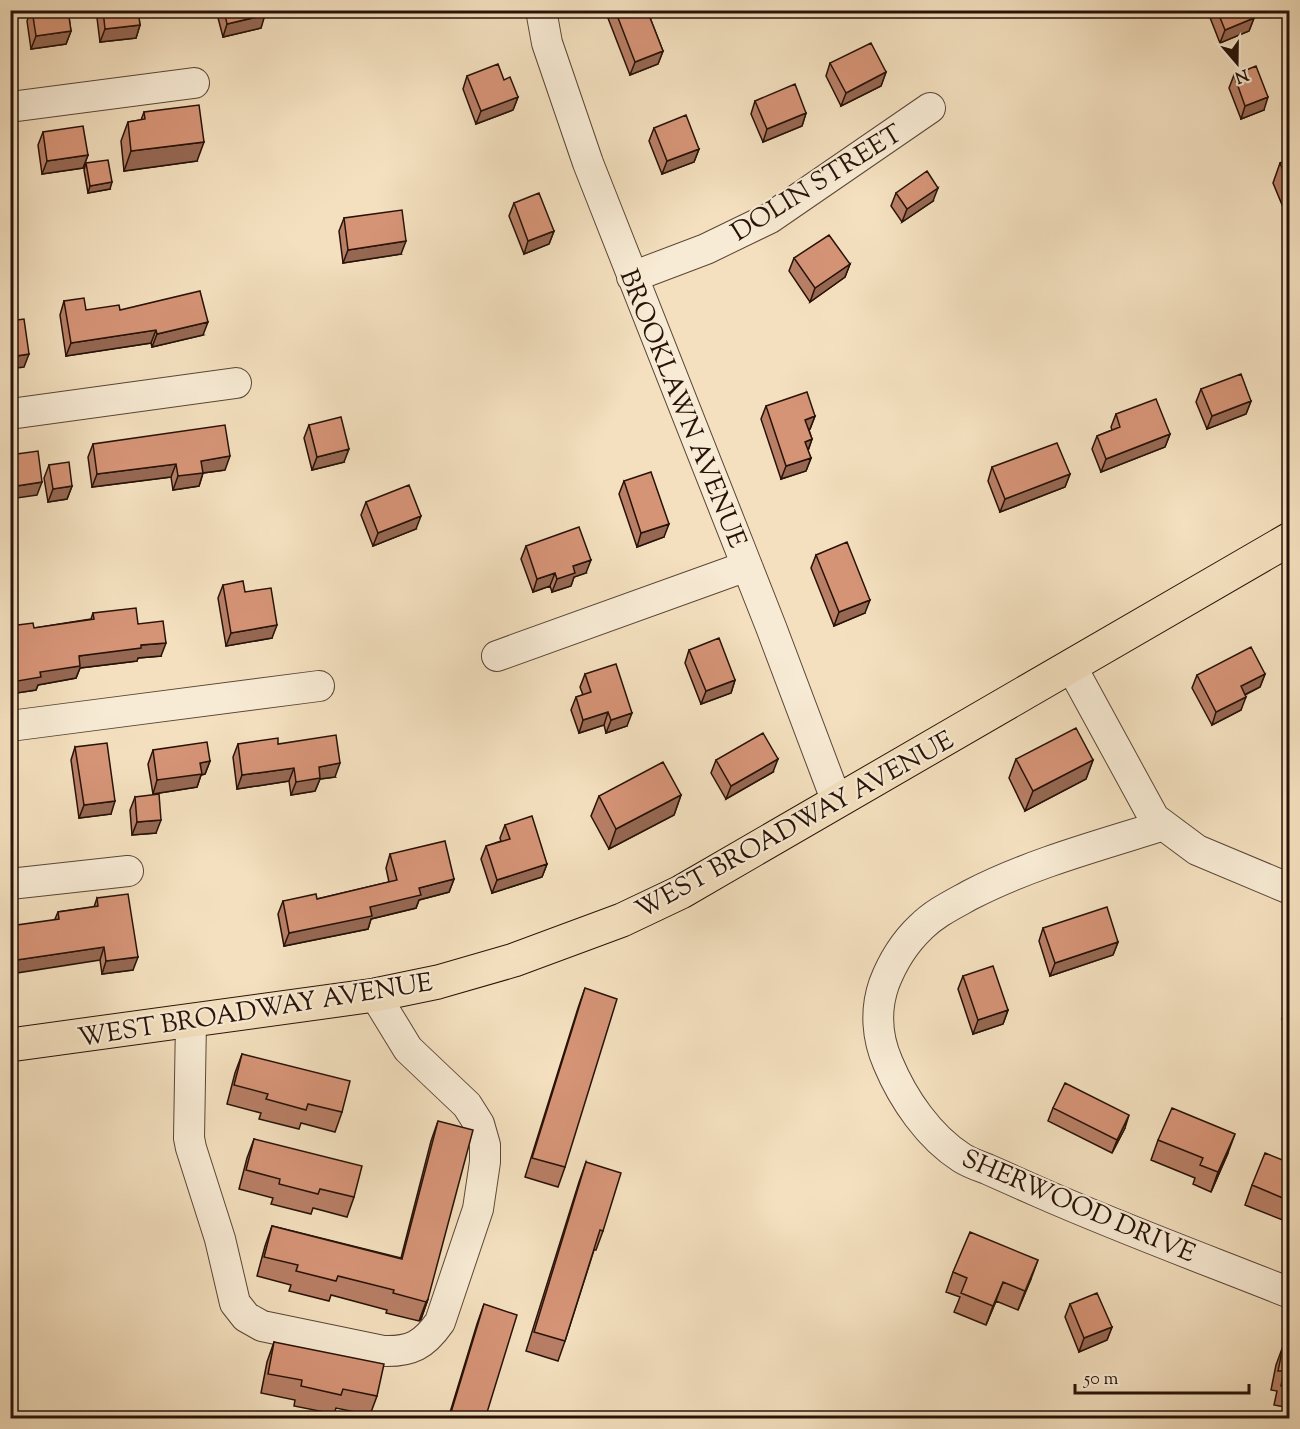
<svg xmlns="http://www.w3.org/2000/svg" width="1300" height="1429" viewBox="0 0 1300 1429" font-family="'Sorts Mill Goudy',serif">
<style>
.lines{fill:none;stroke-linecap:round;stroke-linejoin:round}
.minor-casing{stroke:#5a4636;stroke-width:32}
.major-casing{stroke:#271208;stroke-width:35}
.minor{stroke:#f8ebd5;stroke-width:30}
.major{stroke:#f4e0bf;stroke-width:33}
.wall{fill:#b87f66;stroke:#271208;stroke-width:1.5}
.shaded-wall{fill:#966853;stroke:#271208;stroke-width:1.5}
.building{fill:#d69477;stroke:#271208;stroke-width:1.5}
.labels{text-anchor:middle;stroke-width:4.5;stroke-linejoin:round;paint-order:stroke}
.street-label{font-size:26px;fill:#271208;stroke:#f8ebd5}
</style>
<rect width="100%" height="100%" fill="#f4e0bf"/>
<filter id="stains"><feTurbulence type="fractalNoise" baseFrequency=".00333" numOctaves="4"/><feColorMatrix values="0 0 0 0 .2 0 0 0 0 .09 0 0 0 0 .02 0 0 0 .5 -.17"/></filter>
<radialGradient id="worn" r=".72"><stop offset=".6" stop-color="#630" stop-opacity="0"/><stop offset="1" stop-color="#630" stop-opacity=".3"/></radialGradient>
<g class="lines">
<g class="minor-casing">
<path id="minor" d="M541,10L547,43L588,163L771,627L837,802
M10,107L194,83
M632,277L706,249L770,218L930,108
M10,414L236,383
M497,656L747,566
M1071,666L1154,818L1197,850L1290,889
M10,726L319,686
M1161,826C1097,846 1030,864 970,895C952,905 935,913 921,927C904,943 892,963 884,984C875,1010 877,1038 888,1063C903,1099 929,1137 962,1158C970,1163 979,1166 987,1169C1005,1177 1023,1185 1041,1193C1123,1229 1207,1260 1290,1293
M10,884L128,871
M191,1021L189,1138L191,1148L220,1239L235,1303L246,1317L262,1326L383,1351C411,1352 424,1345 440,1322L478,1209L485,1162V1145L479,1124L467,1105L408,1049L375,995"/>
</g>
<g class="major-casing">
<path id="major" d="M10,1045L375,995L438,982L514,960L622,920L681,892L1290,539"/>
</g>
<use href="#minor" class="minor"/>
<use href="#major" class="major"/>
</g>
<path class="wall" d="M31,10H68L71,31L66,44L31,49L27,21Z
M96,10H138L140,25L136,38L100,42Z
M218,10H264L261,28L223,37L217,14Z
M607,10H647L663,51L658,64L630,75L606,13Z
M1207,10H1251L1254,18L1249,31L1220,43Z
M830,63L886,72L881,86L841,106L826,76Z
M1234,75L1264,110L1241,119L1229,88Z
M467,76L504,80L518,97L513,110L476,124L463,89Z
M755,101L806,113L802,126L763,142L751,114Z
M144,112L197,161L124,171L121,141L128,122L141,120Z
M654,128L699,149L694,162L662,174L649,141Z
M43,132L88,155L83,168L42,174L38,145Z
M1290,159V224L1273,183L1280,163Z
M86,163L110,189L88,193L84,170Z
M896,193L933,201L902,222L891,206Z
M514,203L554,231L549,244L524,254L509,216Z
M344,218L401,254L343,263L339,231Z
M794,258L850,264L845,277L810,302L789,271Z
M64,301L86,310H120L203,335L152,347L151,343L66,356L60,315Z
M1201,389L1251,401L1246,414L1207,429L1196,402Z
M766,406L815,416L810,429L809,430L812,439L808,451L811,458L806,471L781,479L761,419Z
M1116,414L1170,434L1165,447L1101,472L1092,449L1097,436L1112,430L1111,427Z
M309,425L344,462L312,470L304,438Z
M93,444L225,470L203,473L199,486L173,490L171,477L92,487L88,457Z
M49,465L72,486L67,499L48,502L44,478Z
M992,467L1070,474L1065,487L1000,512L988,481Z
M624,481L664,537L637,547L619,494Z
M366,502L416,529L373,546L361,515Z
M526,546L586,573L574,577L571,586L552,592L550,586L533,592L521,559Z
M816,555L865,613L834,626L811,568Z
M223,585L245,592L272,638L226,646L218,598Z
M93,613L138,624L161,656L138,658L137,661L80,668L76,678L38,685L36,690L10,694V626L34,628L91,619Z
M689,650L735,680L731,693L701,704L685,663Z
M585,674L627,726L606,733L604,725L579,733L571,710L576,697L583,695L580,687Z
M1265,674L1260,687L1245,695L1241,710L1212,725L1192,688L1197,675Z
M238,744H278L335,777L320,779L315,791L291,795L289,781L237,789L233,757Z
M75,747L111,814L79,818L71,760Z
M153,750L210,761L205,774L201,775L197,787L153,794L148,764Z
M1016,759L1093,760L1086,779L1025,811L1009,778Z
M716,760L773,772L726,799L711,773Z
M681,795L674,815L609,849L591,816L599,796Z
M135,797L156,833L132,835L130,810Z
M505,825L547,864L542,877L492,893L481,859L486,846L501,841L500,838Z
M390,854L454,879L449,892L419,900L416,908L371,919L368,929L284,946L278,914L283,901L317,899L389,882L386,868Z
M97,898L133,970L102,974L100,960L55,919L58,912L94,907Z
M1043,928L1118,942L1113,955L1050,976L1039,941Z
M963,976L1008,1010L1003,1024L973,1034L958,989Z
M585,988L565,1167L558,1187L525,1177L578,1008Z
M1290,1000V1022L1282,1019Z
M242,1054L342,1112L335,1132L301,1123L299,1129L259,1119L261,1113L227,1104L235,1073Z
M1053,1108L1125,1128L1112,1153L1048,1121Z
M438,1121L428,1299L421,1319L419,1321L386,1313L387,1310L331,1295L329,1301L289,1291L291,1285L257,1276L265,1246L272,1226L401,1258L431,1141Z
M254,1139L354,1197L347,1217L313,1208L311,1214L271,1204L273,1198L239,1189L247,1158Z
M1158,1140L1228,1153L1211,1192L1193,1184L1195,1178L1151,1160Z
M586,1162L603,1231L596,1250H594L565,1341L558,1361L526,1351L579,1182Z
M1290,1163V1223L1245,1205L1252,1185Z
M953,1272L1031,1279L1018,1310L996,1301L986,1325L954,1312L960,1297L946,1292Z
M484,1304L485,1419H448L477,1324Z
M1070,1304L1112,1327L1107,1340L1079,1352L1065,1317Z
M274,1342L377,1396L370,1415L336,1408L334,1414L294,1406L295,1400L261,1393L267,1362Z
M1283,1346L1290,1347V1408L1274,1405L1277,1391L1271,1390L1276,1365Z"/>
<path class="shaded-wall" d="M265,15L261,28L223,37L227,24Z
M1254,18L1249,31L1220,43L1225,30Z
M140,25L136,38L100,42L105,29Z
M71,31L66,44L31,49L36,36Z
M663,51L658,64L630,75L635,62Z
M886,72L881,86L841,106L846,93Z
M518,97L513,110L476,124L481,111Z
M1268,97L1264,110L1241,119L1245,106Z
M806,113L802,126L763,142L767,129Z
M204,142L197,161L124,171L131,151Z
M699,149L694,162L662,174L667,161Z
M88,155L83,168L42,174L47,161Z
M112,182L110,189L88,193L90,186Z
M938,188L933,201L902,222L907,209Z
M554,231L549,244L524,254L528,241Z
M406,241L401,254L343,263L348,250Z
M850,264L845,277L810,302L815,288Z
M208,322L203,335L152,347L157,334Z
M156,330L151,343L66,356L71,343Z
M29,354L24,367L10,369V357Z
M1251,401L1246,414L1207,429L1212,416Z
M815,416L810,429L801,433L805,420Z
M1170,434L1165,447L1101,472L1106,459Z
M812,439L807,453L805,442Z
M349,449L344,462L312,470L317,457Z
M230,456L225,470L203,473L199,486L173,490L178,476L201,461Z
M811,458L806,471L781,479L786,466Z
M176,464L171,477L92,487L97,474Z
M1070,474L1065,487L1000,512L1005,499Z
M42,482L37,495L10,499V487Z
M72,486L67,499L48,502L53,489Z
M421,516L416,529L373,546L378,533Z
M669,524L664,537L637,547L641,533Z
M591,560L586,573L574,577L571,586L552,592L557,579L573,566Z
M555,573L550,586L533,592L537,579Z
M870,600L865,613L834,626L839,612Z
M277,625L272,638L226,646L231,633Z
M166,643L161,656L138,658L137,661L80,668L76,678L38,685L36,690L10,694V686L12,682L40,672L79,656L141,645Z
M1265,674L1260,687L1236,699L1241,686Z
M735,680L731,693L701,704L706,691Z
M1246,697L1241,710L1212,725L1216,712Z
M608,712L604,725L579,733L583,720Z
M632,713L627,726L606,733L611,720Z
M778,759L773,772L726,799L731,786Z
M1093,760L1086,779L1025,811L1033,791Z
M210,761L205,774L201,775L197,787L153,794L157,780L200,763Z
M340,763L335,777L320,779L315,791L291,795L296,782L319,767Z
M294,768L289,781L237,789L242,775Z
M681,795L674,815L609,849L616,829Z
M115,801L111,814L79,818L84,805Z
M161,820L156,833L132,835L137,822Z
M547,864L542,877L492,893L497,880Z
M454,879L449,892L419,900L416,908L371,919L368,929L284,946L289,933L370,907L419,888Z
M1118,942L1113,955L1050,976L1055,963Z
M104,947L100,960L10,974V961Z
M138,957L133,970L102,974L106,961Z
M1008,1010L1003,1024L973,1034L978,1020Z
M1129,1115L1125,1128L1112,1153L1117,1140Z
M1235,1134L1228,1153L1211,1192L1218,1172Z
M1038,1260L1031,1279L1018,1310L1025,1291Z
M1003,1282L996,1301L986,1325L993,1306Z
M428,1299L421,1319L419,1321L426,1302Z
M1112,1327L1107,1340L1079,1352L1084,1338Z"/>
<path class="building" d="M32,10H68L71,31L36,36Z
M103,10H138L140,25L105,29Z
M224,10H264L265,15L227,24Z
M615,10H647L663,51L635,62Z
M1217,10H1251L1254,18L1225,30Z
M871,43L886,72L846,93L830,63Z
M498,64L504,80L510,77L518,97L481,111L467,76Z
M1256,66L1268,97L1245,106L1234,75Z
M795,84L806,113L767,129L755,101Z
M199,105L204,142L131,151L128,122L145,119L144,112Z
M686,115L699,149L667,161L654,128Z
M83,126L88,155L47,161L43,132Z
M1290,159V187L1280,163Z
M108,160L112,182L90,186L86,163Z
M927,171L938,188L907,209L896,193Z
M539,193L554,231L528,241L514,203Z
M402,210L406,241L348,250L344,218Z
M829,235L850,264L815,288L794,258Z
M200,291L208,322L157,334L156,330L71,343L64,301L84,298L86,310L119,305L120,310Z
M24,319L29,354L10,357V321Z
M1241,374L1251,401L1212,416L1201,389Z
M807,392L815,416L805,420L812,439L805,442L811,458L786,466L766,406Z
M1156,399L1170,434L1106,459L1097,436L1120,427L1116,414Z
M341,417L349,449L317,457L309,425Z
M225,425L230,456L201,461L203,473L178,476L176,464L97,474L93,444Z
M1057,443L1070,474L1005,499L992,467Z
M38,451L42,482L10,487V455Z
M69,462L72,486L53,489L49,465Z
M651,472L669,524L641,533L624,481Z
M409,485L421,516L378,533L366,502Z
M579,527L591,560L573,566L575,573L557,579L555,573L537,579L526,546Z
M847,542L870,600L839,612L816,555Z
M243,581L245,592L271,588L277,625L231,633L223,585Z
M136,608L138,624L163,621L166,643L141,645V648L79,656L80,666L40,672L41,677L12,682L10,669V626L33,623L34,628L94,619L93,613Z
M719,638L735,680L706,691L689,650Z
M1251,647L1265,674L1241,686L1246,697L1216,712L1197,675Z
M616,664L632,713L611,720L608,712L583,720L576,697L591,692L585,674Z
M1076,728L1093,760L1033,791L1016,759Z
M763,733L778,759L731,786L716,760Z
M336,735L340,763L319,767L320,778L296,782L294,768L242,775L238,744L278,738V744Z
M207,742L210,761L200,763L202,774L157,780L153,750Z
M107,743L115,801L84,805L75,747Z
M663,762L681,795L616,829L599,796Z
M159,794L161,820L137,822L135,797Z
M532,816L547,864L497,880L486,846L510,839L505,825Z
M445,841L454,879L419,888L421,895L370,907L372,916L289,933L283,901L316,894L317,899L397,880L390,854Z
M128,894L138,957L106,961L104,947L10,961V926L59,919L58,912L98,906L97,898Z
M1107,907L1118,942L1055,963L1043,928Z
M993,966L1008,1010L978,1020L963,976Z
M585,988L617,999L565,1167L532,1158Z
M242,1054L350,1081L342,1112L308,1104L306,1110L266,1099L268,1094L234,1085Z
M1065,1083L1129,1115L1117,1140L1053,1108Z
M1172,1108L1235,1134L1218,1172L1200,1165L1203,1158L1158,1140Z
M438,1121L473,1130L428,1299L426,1302L393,1293L394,1290L338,1276L336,1281L296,1271L298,1265L264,1257L272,1226L402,1259Z
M254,1139L362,1166L354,1197L320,1189L318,1194L279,1184L280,1179L246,1170Z
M1265,1153L1290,1163V1201L1252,1185Z
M586,1162L621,1173L603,1231L600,1230L565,1341L534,1332Z
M970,1232L1038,1260L1025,1291L1003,1282L993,1306L961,1293L967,1278L953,1272Z
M1097,1293L1112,1327L1084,1338L1070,1304Z
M484,1304L517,1315L485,1419H449Z
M274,1342L384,1364L377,1396L343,1389L341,1395L301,1386L302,1380L268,1374Z
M1283,1346L1290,1347V1388L1281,1386L1284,1371H1278Z"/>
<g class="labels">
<g class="street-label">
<text transform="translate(816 182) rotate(-32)" y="9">DOLIN STREET</text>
<text transform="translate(684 408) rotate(68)" y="9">BROOKLAWN AVENUE</text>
<text transform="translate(794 824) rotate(-29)" y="9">WEST BROADWAY AVENUE</text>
<text transform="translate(255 1009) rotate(-9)" y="9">WEST BROADWAY AVENUE</text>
<text transform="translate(1079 1205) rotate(23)" y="9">SHERWOOD DRIVE</text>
</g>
</g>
<rect width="1300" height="1429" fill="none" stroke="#f4e0bf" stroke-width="36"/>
<rect x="12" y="12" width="1276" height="1405" fill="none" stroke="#271208" stroke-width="3"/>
<rect x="18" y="18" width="1264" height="1393" fill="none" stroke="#271208" stroke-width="1.5"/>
<g transform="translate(1237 63) rotate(160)" stroke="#f8ebd5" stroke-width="4.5" paint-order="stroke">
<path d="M0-4.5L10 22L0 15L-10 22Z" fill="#271208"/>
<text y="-9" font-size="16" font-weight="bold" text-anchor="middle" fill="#271208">N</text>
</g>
<path d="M1075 1384v9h174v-9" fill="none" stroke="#271208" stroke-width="3"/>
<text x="1084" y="1384" font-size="18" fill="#271208" stroke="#f8ebd5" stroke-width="4.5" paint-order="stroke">50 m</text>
<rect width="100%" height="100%" filter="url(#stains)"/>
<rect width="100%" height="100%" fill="url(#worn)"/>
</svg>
